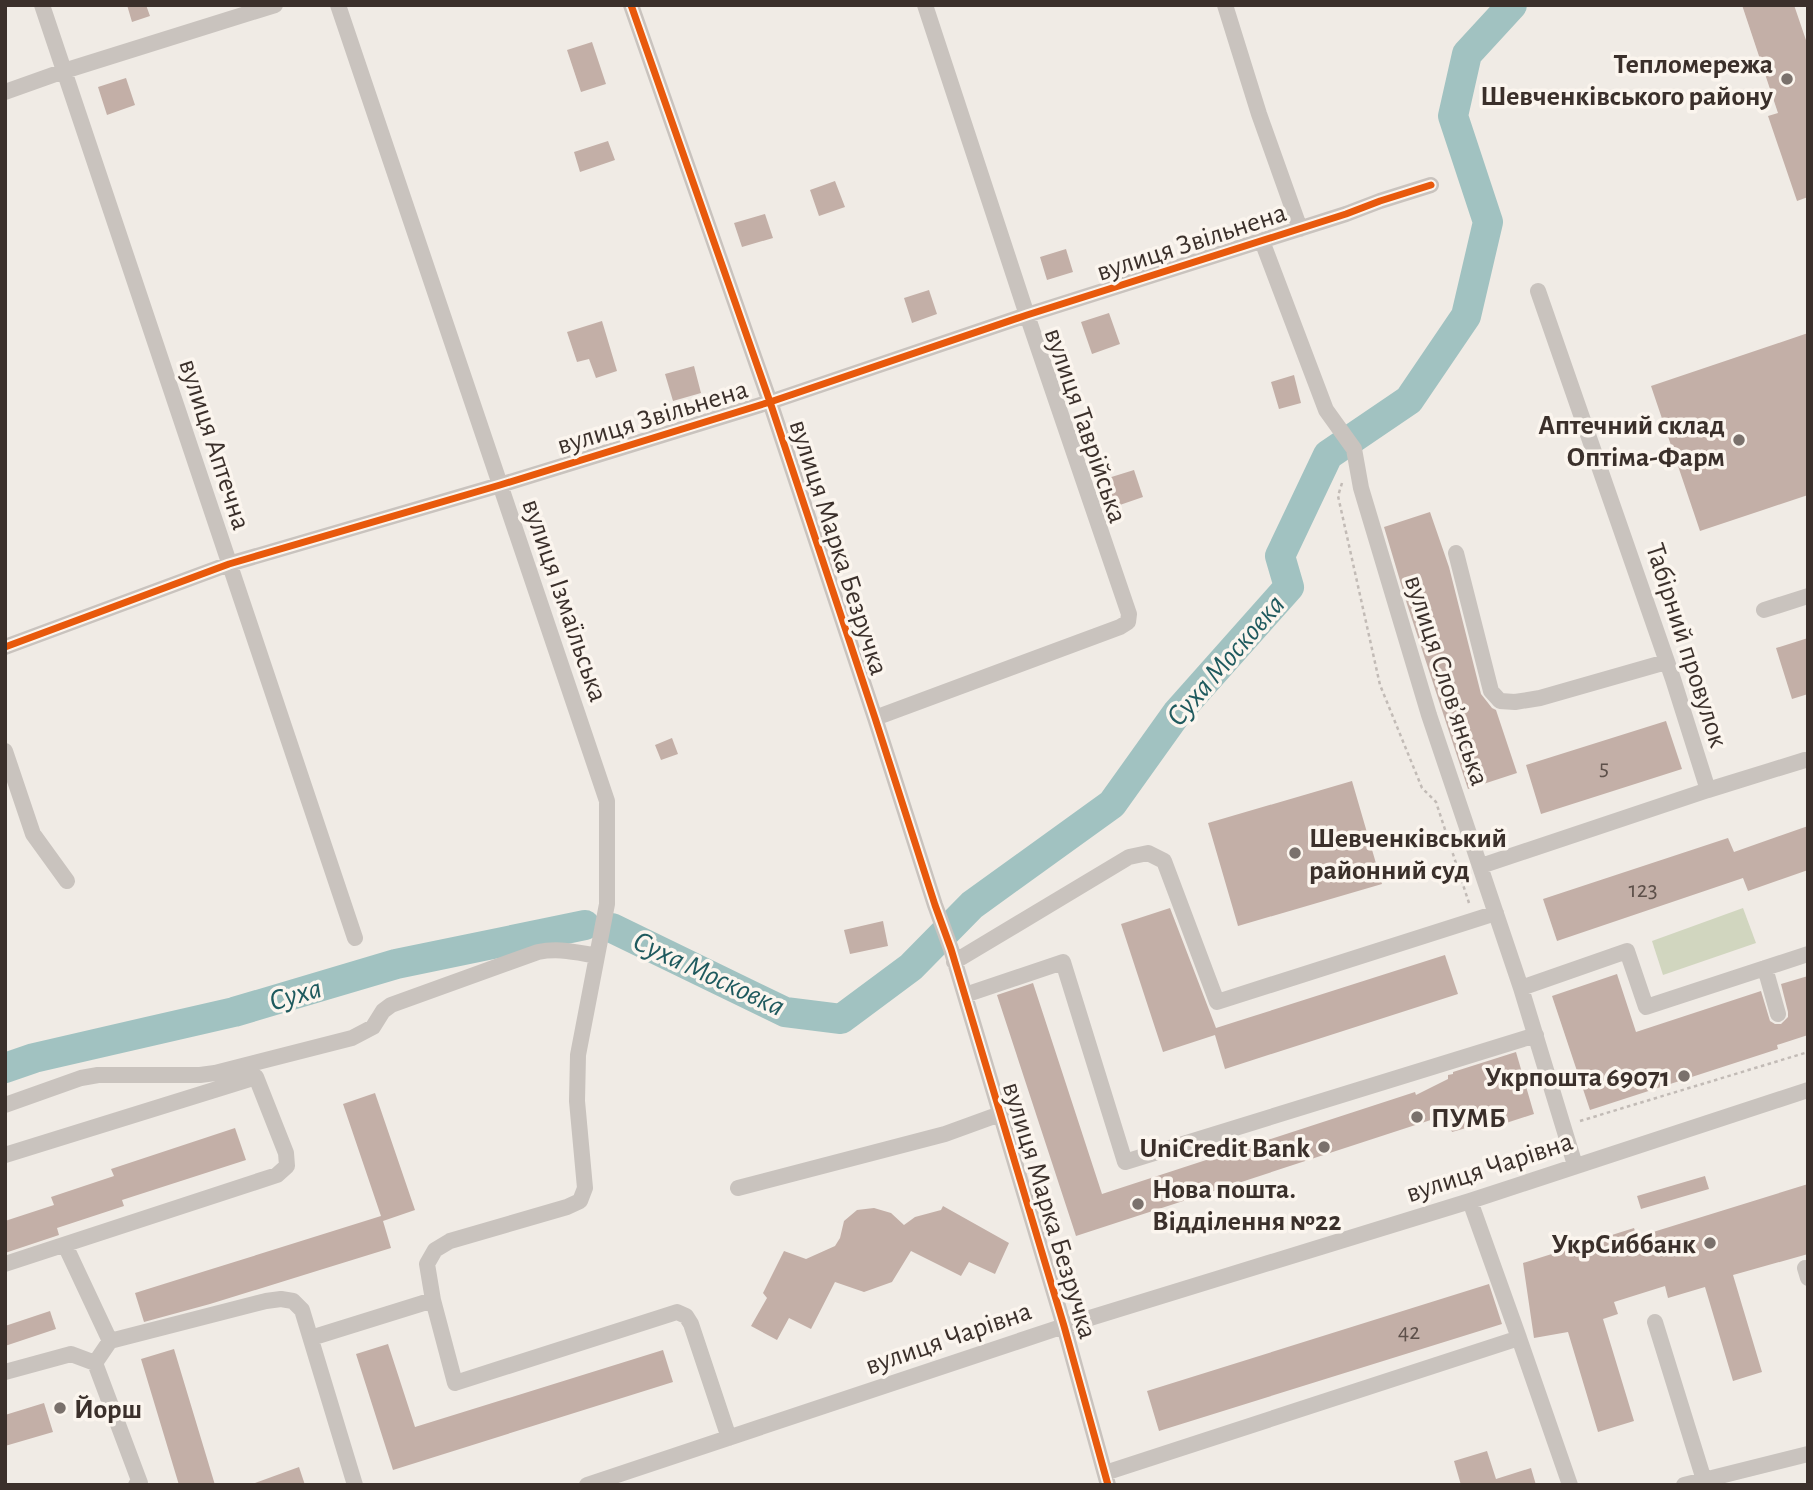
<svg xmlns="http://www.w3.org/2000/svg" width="1813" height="1490" viewBox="0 0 1813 1490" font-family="'Alegreya Sans',sans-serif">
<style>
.green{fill:#d1d6bf}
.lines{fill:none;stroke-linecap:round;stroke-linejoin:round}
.river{stroke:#a1c2c1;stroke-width:30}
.building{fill:#c3afa7}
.path{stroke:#c2bbb6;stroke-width:2.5;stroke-dasharray:3.5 3.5;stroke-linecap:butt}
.minor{stroke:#c9c3be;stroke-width:16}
.cycleway-casing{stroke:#fbf5ee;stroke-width:11}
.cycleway{stroke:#e8590c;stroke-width:7}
.poi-dot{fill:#7a716c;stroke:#fbf5ee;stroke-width:2.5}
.labels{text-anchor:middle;stroke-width:7;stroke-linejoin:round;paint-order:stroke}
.number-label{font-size:24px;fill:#5d504a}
.poi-label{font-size:28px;font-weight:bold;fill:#3b302b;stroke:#fbf5ee;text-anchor:end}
.street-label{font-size:28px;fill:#3b302b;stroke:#fbf5ee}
.water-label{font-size:30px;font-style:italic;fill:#1f5a5e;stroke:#fbf5ee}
</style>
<rect width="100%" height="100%" fill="#f0ebe5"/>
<path class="green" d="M1743,908L1756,943L1663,975L1652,941Z"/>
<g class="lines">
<path class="river" d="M612,928L785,1012L841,1019L911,967L972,905L1112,804L1177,713L1289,587L1280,556L1328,455L1409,400L1466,316L1488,222L1453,116L1467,54L1512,5
M5,1068L34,1058L234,1012L396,964L585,925"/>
</g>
<path class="building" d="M127,5H146L150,16L132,22Z
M1742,5H1794L1808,46V197L1797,201L1768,116L1778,113Z
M592,42L606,84L581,92L567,50Z
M126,78L135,105L107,115L98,87Z
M608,141L615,160L580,172L574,152Z
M835,181L845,207L819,216L810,190Z
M765,214L773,238L742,247L734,223Z
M1066,249L1073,272L1047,280L1040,257Z
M929,290L937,314L912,323L904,298Z
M1109,313L1120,344L1092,354L1081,322Z
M602,321L617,371L596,378L589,359L577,362L567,332Z
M1808,333V495L1700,531L1651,386Z
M694,366L701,393L673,401L665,374Z
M1294,375L1301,403L1279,409L1271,382Z
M1134,470L1143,497L1114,507L1105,479Z
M1430,512L1449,567L1481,694L1492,708L1496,710L1517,773L1468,789L1407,604L1384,527Z
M1808,638V694L1792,699L1776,648Z
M1666,721L1682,769L1541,814L1526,765Z
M672,738L678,754L661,760L655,745Z
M1352,781L1382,884L1238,926L1208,823Z
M1808,826V870L1748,891L1743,878L1557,941L1543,899L1728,838L1734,852Z
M1170,908L1216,1028L1445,955L1458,994L1225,1069L1215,1035L1163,1052L1121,924Z
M883,921L888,946L850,954L844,930Z
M1617,974L1636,1032L1761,991L1770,1021L1775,1024H1781L1788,1017V1012L1781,984L1808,976V1035L1777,1045L1778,1049L1590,1110L1552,996Z
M1033,983L1102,1194L1415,1092L1416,1095L1448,1079V1075L1453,1074V1072L1516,1052L1534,1114L1503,1124L1501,1118L1452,1132L1446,1115L1076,1236L997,995Z
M375,1093L415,1210L383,1221L391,1248L210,1304L144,1322L135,1293L381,1216L343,1104Z
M235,1128L246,1160L122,1200L124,1206L57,1228L59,1235L5,1253V1221L54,1205L51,1197L114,1176L111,1169Z
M1705,1176L1709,1189L1641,1209L1637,1196Z
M1808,1184V1254L1733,1275L1762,1372L1733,1381L1705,1287L1668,1298L1665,1286L1614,1302L1618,1314L1603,1319L1634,1421L1598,1432L1568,1332L1534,1338L1523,1263L1634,1228L1637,1237Z
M943,1206L1009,1243L995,1274L969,1262L961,1276L911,1251L892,1282L864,1292L835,1282L811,1329L789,1318L777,1340L751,1326L767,1298L763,1293L784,1251L806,1259L835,1246L840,1238L844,1221L857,1210L874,1208L891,1213L904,1225L915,1217L941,1210Z
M1489,1284L1502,1324L1159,1431L1147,1391Z
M50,1311L56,1329L5,1346V1326Z
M388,1344L415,1427L663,1350L673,1382L393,1470L356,1354Z
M174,1349L215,1485H179L141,1359Z
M44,1403L53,1432L5,1446V1415Z
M1487,1451L1496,1479L1531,1468L1536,1485H1461L1454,1461Z
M299,1467L305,1485H255V1483Z"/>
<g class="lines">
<path class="path" d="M1342,483L1338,496L1380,685L1422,788L1436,802L1469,903
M1580,1121L1808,1052"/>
<path class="minor" d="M42,5L355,938
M338,5L607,801V904L578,1055L577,1101L585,1188L580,1201L567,1207L450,1241L435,1250L427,1264L433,1300L455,1383L677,1312L686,1316L691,1324L729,1438
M631,5L770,402L875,718L935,905L951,949L1064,1326L1108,1485
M1225,5L1259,114L1300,229
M5,92L64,71L275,5
M1262,241L1326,410L1354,449L1361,488L1429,715L1521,988L1575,1165
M1538,291L1673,679L1708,790
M1456,553L1491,691L1500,701L1515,702L1540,698L1666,662
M1764,610L1808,596
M5,647L229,564L500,485L770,402L1027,315L1346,214L1380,201L1431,185
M875,718L1120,627L1128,622L1129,614L1027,315L925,5
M5,751L33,834L67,881
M1481,866L1708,790L1805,760
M954,962L1129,857L1148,853L1164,861L1217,1002L1496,913
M1765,968L1778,1014
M1521,988L1627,951L1646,1007L1808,954
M965,995L1063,962L1125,1162L1536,1035
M5,1105L81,1078L98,1075H200L215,1073L352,1038L373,1027L383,1011L391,1005L538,952C558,948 577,952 597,956
M5,1155L256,1077L286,1153L287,1166L277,1175L5,1264
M738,1188L945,1134L1000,1114
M1470,1201L1519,1338
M65,1245L110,1341
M1805,1268L1808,1278
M1655,1322L1704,1480
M311,1338L433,1300
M95,1363L140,1483L136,1485
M5,1372L71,1354L95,1363L110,1341L266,1301L281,1299L293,1301L302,1310L355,1485
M1105,1473L1519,1338L1570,1485
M587,1485L1064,1326L1470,1201L1808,1090
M1684,1485L1808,1454"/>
<g class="cycleway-casing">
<path id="cycleway" d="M631,5L770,402L875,718L935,905L951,949L1064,1326L1108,1485
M5,647L229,564L500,485L770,402L1027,315L1346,214L1380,201L1431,185"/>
</g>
<use href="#cycleway" class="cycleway"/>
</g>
<g class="poi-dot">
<circle cx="1787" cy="79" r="7"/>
<circle cx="1739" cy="440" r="7"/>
<circle cx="1295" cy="853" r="7"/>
<circle cx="1684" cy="1076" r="7"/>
<circle cx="1417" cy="1117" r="7"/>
<circle cx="1324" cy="1147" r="7"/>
<circle cx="1138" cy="1204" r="7"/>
<circle cx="1710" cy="1243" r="7"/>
<circle cx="60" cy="1408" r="7"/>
</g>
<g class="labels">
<g class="number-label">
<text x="1604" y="775">5</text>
<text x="1643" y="897">123</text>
<text x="1409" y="1339">42</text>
</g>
<g class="poi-label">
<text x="1773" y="73">Тепломережа<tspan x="1773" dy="32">Шевченківського району</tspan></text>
<text x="1725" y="434">Аптечний склад<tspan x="1725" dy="32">Оптіма-Фарм</tspan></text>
<text x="1309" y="847" text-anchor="start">Шевченківський<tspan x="1309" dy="32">районний суд</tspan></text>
<text x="1670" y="1086">Укрпошта 69071</text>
<text x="1431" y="1127" text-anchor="start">ПУМБ</text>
<text x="1310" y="1157">UniCredit Bank</text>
<text x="1152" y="1198" text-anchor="start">Нова пошта.<tspan x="1152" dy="32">Відділення №22</tspan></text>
<text x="1696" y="1253">УкрСиббанк</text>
<text x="74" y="1418" text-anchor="start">Йорш</text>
</g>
<g class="street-label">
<text transform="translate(1191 241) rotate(-18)" y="10">вулиця Звільнена</text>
<text transform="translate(652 416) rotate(-17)" y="10">вулиця Звільнена</text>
<text transform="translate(1087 425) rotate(71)" y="10">вулиця Таврійська</text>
<text transform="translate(216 444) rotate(72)" y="10">вулиця Аптечна</text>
<text transform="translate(840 547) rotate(72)" y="10">вулиця Марка Безручка</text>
<text transform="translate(566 600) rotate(71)" y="10">вулиця Ізмаїльська</text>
<text transform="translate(1688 645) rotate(72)" y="10">Табірний провулок</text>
<text transform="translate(1448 680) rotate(72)" y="10">вулиця Слов’янська</text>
<text transform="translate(1489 1166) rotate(-18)" y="10">вулиця Чарівна</text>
<text transform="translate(1051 1210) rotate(73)" y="10">вулиця Марка Безручка</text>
<text transform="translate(948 1337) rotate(-19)" y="10">вулиця Чарівна</text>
</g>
<g class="water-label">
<text transform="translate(1225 660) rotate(-49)" y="10">Суха Московка</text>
<text transform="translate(709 973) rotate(25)" y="10">Суха Московка</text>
<text transform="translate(295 994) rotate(-16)" y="10">Суха</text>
</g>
</g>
<rect width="1813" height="1490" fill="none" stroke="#3b302b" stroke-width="14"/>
</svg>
